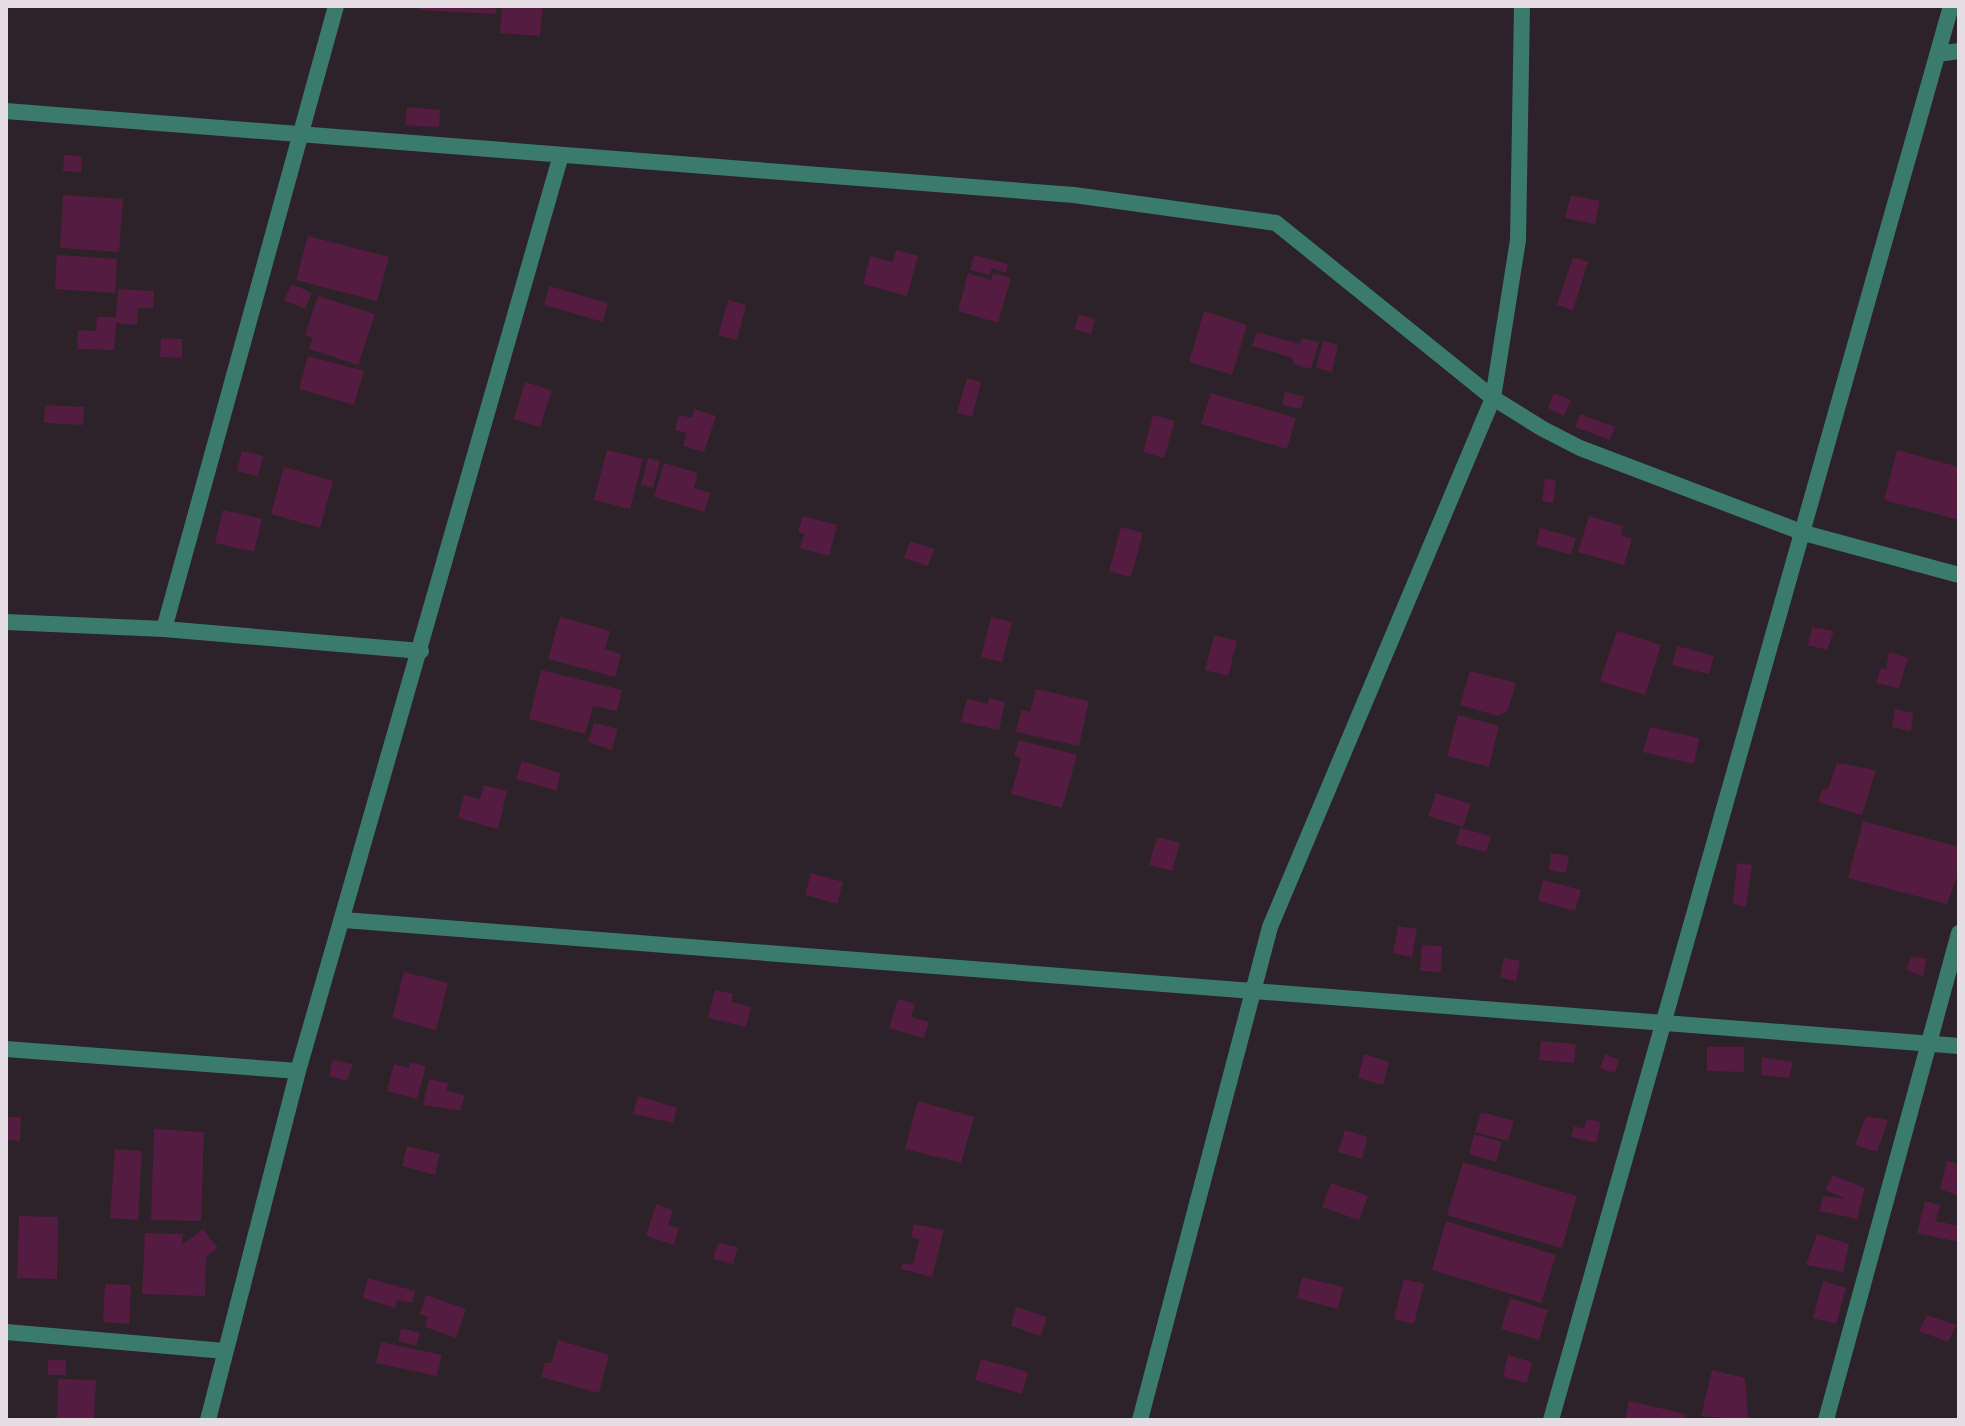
<svg xmlns="http://www.w3.org/2000/svg" width="1965" height="1426" viewBox="0 0 1965 1426" font-family="Lato,sans-serif">
<style>
.building{fill:#551c42}
.lines{fill:none;stroke-linecap:round;stroke-linejoin:round}
.street{stroke:#3a7b6c;stroke-width:16}
</style>
<rect width="100%" height="100%" fill="#2c2228"/>
<path class="building" d="M419,6H496V14L419,10Z
M502,6H543L540,36L500,33Z
M407,107L440,110L439,127L405,125Z
M64,155L82,156L81,172L63,171Z
M63,195L123,199L119,252L60,248Z
M1571,195L1600,201L1595,224L1565,218Z
M308,236L389,257L377,301L296,280Z
M896,250L918,256L907,296L863,284L870,256L893,262Z
M57,255L117,259L115,293L55,289Z
M974,255L1008,264L1006,273L992,268L990,275L970,270Z
M1573,257L1588,262L1573,310L1557,305Z
M968,273L991,280L993,273L1011,278L998,323L958,311Z
M292,284L312,293L305,309L284,300Z
M549,286L608,303L603,322L544,305Z
M118,289L154,291L153,308H138L137,325L116,323L114,350L77,349L78,330L96,331L97,317H116Z
M318,296L375,314L358,365L309,349L313,338L305,335Z
M728,300L746,305L737,340L718,335Z
M1204,311L1247,325L1232,375L1189,362Z
M1079,314L1095,319L1091,334L1074,329Z
M1257,332L1300,344L1302,338L1319,342L1311,369L1293,364V358L1252,346Z
M161,338L182,339V358L160,357Z
M1323,341L1338,345L1332,372L1316,368Z
M308,356L364,371L354,405L299,389Z
M967,378L981,382L972,417L957,413Z
M525,382L552,390L540,427L514,419Z
M1285,392L1304,396L1301,409L1282,405Z
M1211,393L1296,418L1287,449L1201,424Z
M1554,393L1571,400L1564,416L1548,408Z
M45,405L84,407L83,425L44,423Z
M694,409L716,416L704,452L683,446L687,433L675,430L679,415L692,418Z
M1580,414L1615,427L1610,440L1575,427Z
M1153,415L1175,421L1164,458L1143,452Z
M607,450L643,459L630,509L594,500Z
M1897,450L1959,467V520L1884,500Z
M242,451L263,456L258,476L237,471Z
M648,458L660,461L653,488L641,485Z
M664,463L698,473L694,488L710,493L704,512L654,497Z
M284,467L333,481L320,528L271,514Z
M1545,479L1556,480L1553,503L1542,501Z
M223,510L262,519L254,552L215,543Z
M803,516L837,525L829,556L800,548L804,534L798,532Z
M1589,516L1623,526L1621,535L1632,539L1624,565L1578,552Z
M1121,527L1143,533L1131,577L1109,571Z
M1540,528L1576,538L1571,555L1536,545Z
M910,541L934,549L928,566L904,558Z
M560,617L610,631L605,649L621,654L615,677L548,659Z
M991,617L1012,622L1002,662L981,657Z
M1812,627L1834,631L1827,650L1808,645Z
M1617,631L1661,645L1645,695L1600,681Z
M1214,635L1237,641L1228,676L1205,670Z
M1677,646L1714,656L1709,674L1672,665Z
M1889,652L1908,658L1899,688L1876,683L1881,668L1886,669Z
M541,670L622,690L617,711L593,706L585,734L529,719Z
M1470,671L1516,683L1508,710L1498,716L1460,705Z
M1036,689L1089,701L1079,746L1016,732L1021,710L1030,712Z
M989,698L1005,702L999,730L961,722L967,699L988,704Z
M1895,709L1913,713L1911,731L1892,727Z
M1458,715L1499,726L1489,767L1447,756Z
M594,723L618,729L612,750L588,742Z
M1650,727L1699,738L1694,764L1643,752Z
M1019,740L1077,755L1062,808L1011,794L1021,758L1014,756Z
M522,761L560,773L557,791L516,779Z
M1837,763L1876,770L1862,815L1818,802L1822,789H1828Z
M484,785L507,791L498,829L458,818L464,795L480,799Z
M1436,793L1471,804L1463,827L1428,816Z
M1863,821L1959,847V871L1947,904L1848,878Z
M1460,828L1491,836L1486,852L1456,844Z
M1157,837L1180,843L1172,871L1149,865Z
M1551,853L1569,856L1566,873L1549,870Z
M1737,863L1752,865L1746,907L1733,904Z
M811,873L843,882L837,904L805,895Z
M1543,880L1581,890L1575,911L1538,901Z
M1398,926L1417,929L1412,957L1393,953Z
M1422,945L1442,946L1441,972L1420,971Z
M1911,957L1927,958L1923,976L1906,970Z
M1504,958L1520,961L1516,981L1500,978Z
M404,972L448,983L436,1030L392,1018Z
M715,990L733,994L731,1002L751,1007L746,1027L708,1018Z
M898,999L915,1004L911,1017L929,1022L924,1038L889,1028Z
M1541,1041L1576,1044L1574,1063L1539,1060Z
M1707,1047H1744V1072L1707,1071Z
M1364,1054L1389,1062L1383,1085L1358,1078Z
M1605,1054L1619,1060L1615,1073L1600,1068Z
M1762,1057L1793,1062L1789,1078L1761,1075Z
M332,1060L353,1064L347,1081L329,1076Z
M409,1062L426,1066L417,1099L387,1091L394,1064L409,1068Z
M429,1079L448,1083L446,1091L465,1095L460,1111L423,1105Z
M638,1096L677,1108L673,1123L633,1114Z
M918,1101L974,1117L961,1163L905,1149Z
M1481,1112L1514,1121L1508,1141L1475,1132Z
M1866,1116L1888,1120L1877,1152L1855,1145Z
M6,1117H21L20,1141L6,1140Z
M1586,1119L1601,1122L1596,1143L1571,1137L1574,1126L1584,1129Z
M154,1129L204,1132L201,1221L151,1220Z
M1345,1130L1368,1137L1362,1159L1338,1152Z
M1474,1134L1502,1142L1496,1162L1469,1154Z
M407,1146L440,1154L435,1175L402,1166Z
M115,1149L142,1151L138,1220L110,1218Z
M1947,1161L1959,1164V1196L1940,1189Z
M1463,1162L1577,1196L1562,1248L1447,1215Z
M1833,1175L1865,1188L1857,1219L1819,1211L1823,1196L1846,1199L1825,1190Z
M1331,1183L1368,1196L1359,1220L1322,1207Z
M1925,1201L1940,1205L1936,1221L1959,1226V1242L1917,1233Z
M656,1204L673,1210L668,1225L679,1228L674,1245L646,1236Z
M19,1216L58,1217L57,1279L17,1278Z
M1446,1221L1556,1255L1541,1303L1432,1270Z
M914,1224L944,1230L932,1277L901,1269L903,1263L913,1265L919,1239L911,1237Z
M203,1229L218,1248L206,1257L205,1296L142,1294L145,1233L183,1234L182,1245Z
M1817,1234L1849,1244L1843,1272L1806,1265Z
M718,1243L738,1247L733,1264L713,1259Z
M1302,1277L1343,1287L1338,1309L1297,1298Z
M368,1278L415,1291L412,1303L397,1300L395,1308L363,1298Z
M1404,1279L1424,1284L1414,1324L1394,1319Z
M1823,1281L1846,1288L1836,1324L1813,1318Z
M105,1284L131,1285L129,1324L103,1322Z
M426,1295L466,1309L456,1338L425,1327L428,1317L420,1314Z
M1510,1298L1548,1310L1539,1340L1501,1329Z
M1016,1307L1047,1317L1041,1336L1011,1326Z
M1927,1315L1956,1325L1948,1342L1919,1331Z
M401,1328L420,1333L416,1346L398,1341Z
M558,1340L609,1355L599,1393L541,1377L545,1363H551Z
M381,1342L442,1355L437,1376L376,1363Z
M1508,1355L1532,1362L1527,1383L1503,1377Z
M981,1359L1028,1372L1022,1394L975,1380Z
M48,1360H66V1375H48Z
M1712,1370L1745,1378L1748,1420L1701,1416Z
M58,1379L96,1380L94,1420H57Z
M1629,1401L1686,1414L1684,1420H1625Z"/>
<g class="lines">
<path class="street" d="M1938,54L1959,51
M6,111L1074,195L1276,223L1493,398L1543,429L1580,448L1804,533L1959,575
M6,622L164,629L421,651
M164,629L336,6
M344,920L1959,1046
M6,1049L298,1071
M6,1332L225,1351
M208,1420L298,1071L561,155
M1140,1420L1270,927L1493,398L1518,240L1522,6
M1551,1420L1951,6
M1826,1420L1959,933"/>
</g>
<rect width="1965" height="1426" fill="none" stroke="#e4dde1" stroke-width="16"/>
</svg>
